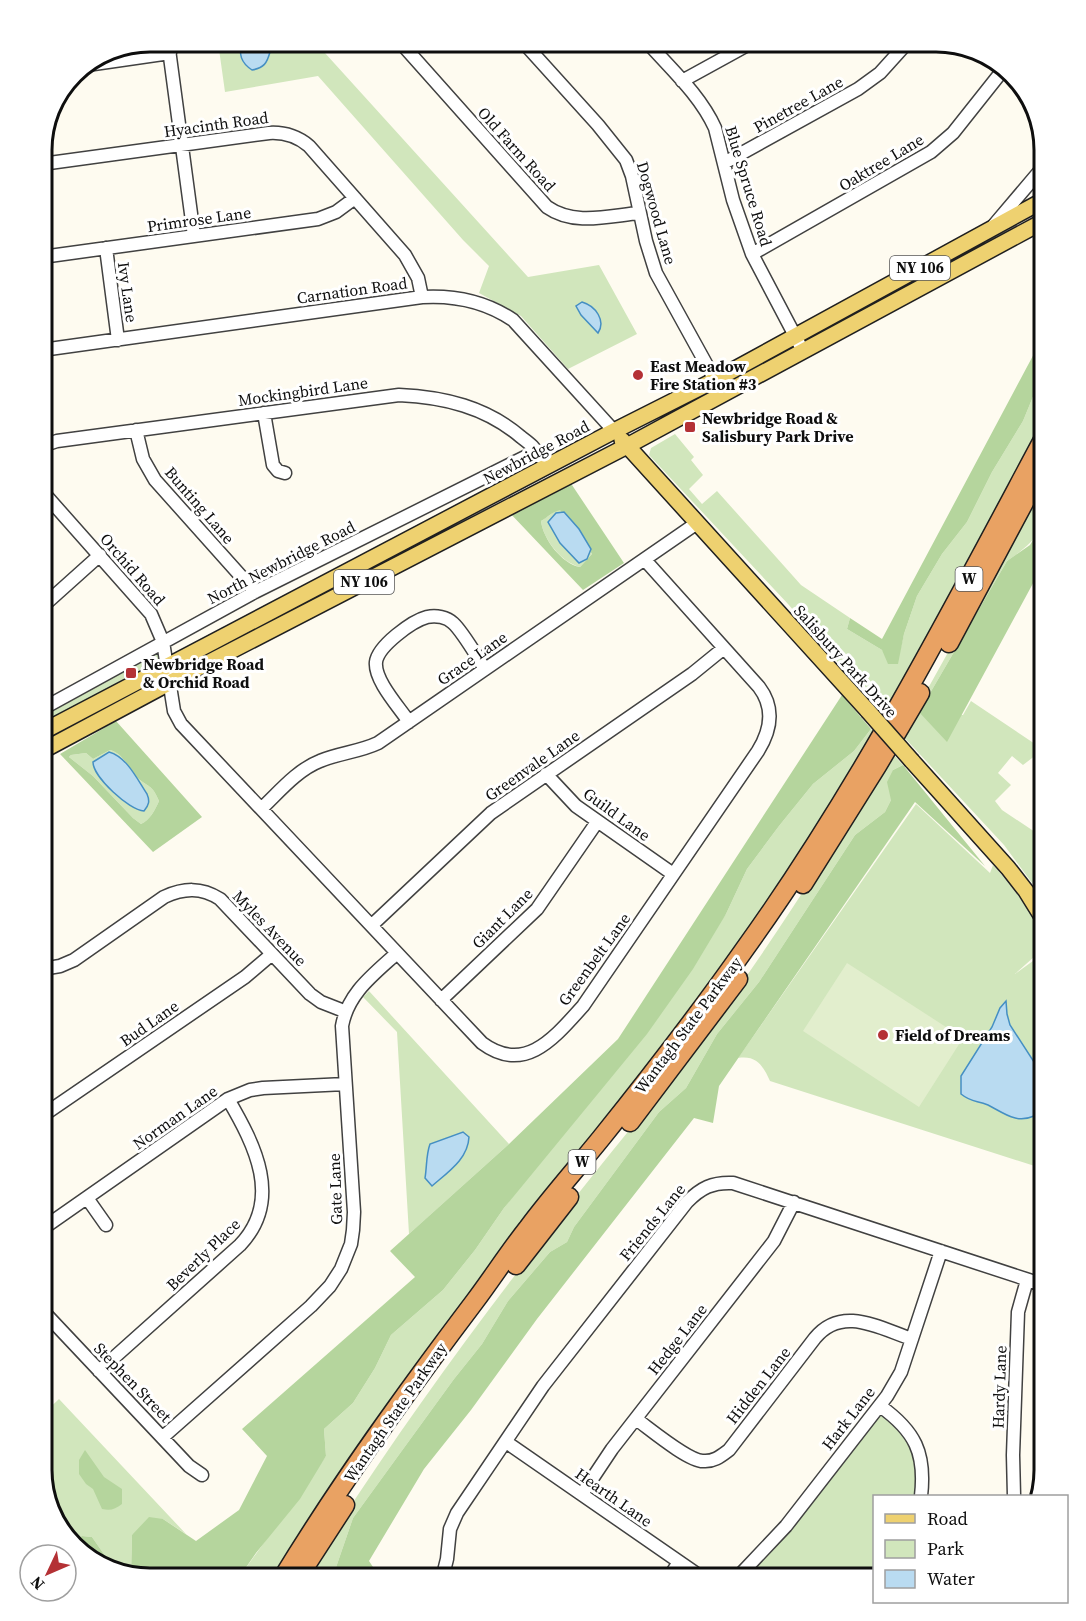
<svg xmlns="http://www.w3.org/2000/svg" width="1086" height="1621" viewBox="0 0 1086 1621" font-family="'Source Serif 4',serif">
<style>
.green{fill:#d1e6bc}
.forest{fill:#b5d59d;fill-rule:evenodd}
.pitch{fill:#e2eecd}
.water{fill:#b9dbf1;stroke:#458fc3;stroke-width:1.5}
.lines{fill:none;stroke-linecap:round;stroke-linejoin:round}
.minor-casing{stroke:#414141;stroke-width:15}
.major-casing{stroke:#1f1f1f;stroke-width:18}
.highway-casing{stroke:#1f1f1f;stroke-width:21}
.minor{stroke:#fff;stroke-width:12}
.major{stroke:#eed170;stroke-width:15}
.highway{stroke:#e9a263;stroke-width:18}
.major-bridge-casing{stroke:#1f1f1f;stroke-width:18;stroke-linecap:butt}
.major-bridge{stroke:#eed170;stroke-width:15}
.poi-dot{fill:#b43135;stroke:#fff;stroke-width:2}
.labels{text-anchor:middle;stroke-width:6;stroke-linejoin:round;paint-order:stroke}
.shield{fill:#fff;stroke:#565656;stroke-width:1.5}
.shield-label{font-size:15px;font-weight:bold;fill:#0e0e0e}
.street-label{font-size:16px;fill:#0e0e0e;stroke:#fff}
.poi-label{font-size:16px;font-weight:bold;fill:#0e0e0e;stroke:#fff;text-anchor:start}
.rim{fill:none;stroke:#0e0e0e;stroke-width:3}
</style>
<rect width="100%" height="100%" fill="#fefbf0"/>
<path class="green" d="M218,42H315L528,277L599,265L637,334L568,369L521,316L479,293L489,266L463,240L318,76L225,92Z
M1044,370V425L980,549L886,718L788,604L649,455L651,448L675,434L694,457L691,460L703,475L689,489L702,504L717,491L801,585L850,618L847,629L882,650L897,664L904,634L917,596L942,554L967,522L992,472L1023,421Z
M1044,480C1044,525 1047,534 1007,561L919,712L963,715L971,701L1044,750V760L1036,755L1023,765L1012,756L998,773L1011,785L995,801L1002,810L1044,838V899L1004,845L902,735Z
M560,509L592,554L580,567C562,563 543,539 541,521C548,517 552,512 560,509Z
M162,646L164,665L42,729V711Z
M871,729L876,735L802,853L721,973L276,1579H238L326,1456L324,1429L353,1403L375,1368L391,1335L443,1290L475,1250L504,1208L726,914L747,869L779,826L813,784L854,751Z
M110,750C127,755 127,771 140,780C151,788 153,787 159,801C155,810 150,820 141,824L133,818L93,776L69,757L71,755L86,753L93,759Z
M891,752L903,765L893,770L891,800L885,812L855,835L759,982L717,1034L686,1088L659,1112L574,1227L567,1242L550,1252L508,1301L482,1344L454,1379L353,1518L332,1579H304C382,1453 469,1333 560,1217C607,1156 657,1098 703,1037C771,945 831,849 891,752Z
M916,804L990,873L993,865C1008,881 1044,926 1044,948L1015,974L1044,953V1169L770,1081C763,1066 757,1055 738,1058Z
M369,991L509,1144L409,1234L397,1032L363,997Z
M59,1399L186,1534L163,1519L132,1535L131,1575L115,1570L92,1537L82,1536L74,1541L56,1521L42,1470V1415Z
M880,1406L912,1436L921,1496H874V1574L871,1579H736Z"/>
<path class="forest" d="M1044,335V370L1023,421L992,472L967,522L942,554L917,596L904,634L898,664H888L882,650L847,629L850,618L882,639Z
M568,479L624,563L583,590L508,511ZM560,510L582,538L592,554L580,567C562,564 543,539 541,521C548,517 552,512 560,510Z
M1044,522V563L947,742L919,712L1007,561L1030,545Z
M842,695L871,729L854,751L813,784L779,826L747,869L726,914L693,969L647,1034L504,1208L475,1250L443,1290L391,1335L375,1368L353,1403L324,1429L326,1456L300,1499L256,1553L238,1579H144L131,1575L132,1535L149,1517L163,1519L196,1541L239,1510L267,1456L242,1429L415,1277L390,1251L509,1144L618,1039Z
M116,721L202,817L153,852L60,754ZM110,750C127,755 127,771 140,780C151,788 153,787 159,801C155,810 150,820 141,824L133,818L93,776L69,757L71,755L86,753L93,759Z
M903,765L985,866L915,802L719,1086L713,1123L694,1118L537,1319L471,1410L424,1469L369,1561L381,1579H332L353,1518L454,1379L482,1344L508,1301L550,1252L567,1242L574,1227L659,1112L686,1088L717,1034L759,982L855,835L885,812L891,800L887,782L893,770Z
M85,1450L104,1477L122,1489V1504C115,1509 111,1511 102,1509L93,1489L86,1484L79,1474V1460Z
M82,1536L92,1537L115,1570C92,1563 90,1559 74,1541Z"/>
<path class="pitch" d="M847,963L963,1038L919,1107L803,1031Z
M791,1573L810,1574L828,1579H768Z"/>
<path class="water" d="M240,42H263L270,52C267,63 264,68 252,70C240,62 240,55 240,42Z
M582,302C596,306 606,321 598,333L581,315L576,306Z
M564,512L579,529L591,549L587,559L579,563L560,543L548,522L556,513Z
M109,752C127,757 137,779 147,794C150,801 149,805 144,811C129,810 93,777 93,762Z
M1006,1001L1007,1014L1010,1025L1036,1065L1041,1086L1034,1116C1016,1124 1004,1113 988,1105C977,1100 972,1103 961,1094V1076L992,1027L1000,1008Z
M463,1132L469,1137C468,1159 448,1172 432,1186L425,1178C427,1166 426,1155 430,1144Z"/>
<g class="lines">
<g class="minor-casing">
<path id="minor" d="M168,42L194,236
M400,42L547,207C574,226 608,216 639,213
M523,42L598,125L626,160L632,176L646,241L656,273L715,380
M647,42C671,69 700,95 715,128L733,200L752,254L803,351
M87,65L170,53
M682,81L753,42
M724,163L858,89L880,73L908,42
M42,164L269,133C285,132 297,136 309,146L405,255L418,278L422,297
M994,225L1044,166
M106,248L118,340
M752,254L931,152L953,133L1003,70
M42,257L318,219L336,212L355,198
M42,350L422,297C455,295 485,301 513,320L614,431
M264,413L273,465L278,471L285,473
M136,430L143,459L155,480L255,592
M42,446L57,441L399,395C444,397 486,407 521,437C529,443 536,448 540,457
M42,491L151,614L163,642L174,711L181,724L482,1043C525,1075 555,1037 583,1006L758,751C771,730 775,708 759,687L645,560
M42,607L100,555
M42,709L255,592L537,451
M409,722C399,707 374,680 376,662C378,646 412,621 427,617C436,615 447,617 453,623C463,632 477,657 485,669
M546,774L576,806L673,874
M262,808C279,792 297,770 320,761C339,753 359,752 378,743L697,523
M372,925L491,813L692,674L724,648
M42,969L60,966L74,960L164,897C184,888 201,887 220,899L310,994L321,1002L344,1011
M441,1000L537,909L597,822
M42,1116L245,977L272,954
M87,1198L106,1225
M42,1229L228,1099L250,1090L263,1088L345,1084
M42,1310L189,1466L202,1475
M99,1371L240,1245C283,1200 255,1145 228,1099
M880,1406C915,1431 926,1453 921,1496
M636,1419C650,1429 688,1461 703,1461C714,1462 721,1456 729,1450L815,1338C842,1305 879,1328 912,1339
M163,1437L311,1306L330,1286L341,1269L351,1244L353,1230L354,1212L342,1026C348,993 373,975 397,953
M506,1442L704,1579
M582,1494L612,1449L774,1241L794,1202
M1014,1496L1013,1455L1018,1312L1027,1280
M442,1579L447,1559L450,1529L457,1513L543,1386L687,1202C701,1188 712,1182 733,1183L1044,1285
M668,1579L679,1562
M736,1579L786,1526L887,1396L901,1372L941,1251
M871,1579L874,1574"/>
</g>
<g class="major-casing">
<path id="major" d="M622,440L868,711
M42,732L614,431L715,380L1044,200
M42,751L169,683L627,446L1044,221
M912,761L1008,868L1026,891L1044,920"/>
</g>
<g class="highway-casing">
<path id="highway" d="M949,643L1044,465
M803,884L877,766L920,693
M630,1122L738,979
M516,1265L569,1197
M282,1579C341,1482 407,1391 475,1301C493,1277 509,1252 528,1228C551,1197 577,1168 602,1137C651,1076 699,1014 744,950C860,789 951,612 1044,438
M297,1579L345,1505"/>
</g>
<use href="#minor" class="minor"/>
<use href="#major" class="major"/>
<use href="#highway" class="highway"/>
<g class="major-bridge-casing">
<path id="major-bridge" d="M868,711L912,761"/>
</g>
<use href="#major-bridge" class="major-bridge"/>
</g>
<g class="poi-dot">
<circle cx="638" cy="375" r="6"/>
<rect x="684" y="421" width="12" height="12" rx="3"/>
<rect x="125" y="667" width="12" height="12" rx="3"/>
<circle cx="883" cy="1035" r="6"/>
</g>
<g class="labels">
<g class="shield">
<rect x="890" y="256" width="60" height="24" rx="4.5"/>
<rect x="955.5" y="567" width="27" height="24" rx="4.5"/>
<rect x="334" y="570" width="60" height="24" rx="4.5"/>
<rect x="568.5" y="1150" width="27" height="24" rx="4.5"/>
</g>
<g class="shield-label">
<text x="920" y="273">NY 106</text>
<text x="969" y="584">W</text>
<text x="364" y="587">NY 106</text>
<text x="582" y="1167">W</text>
</g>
<g class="street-label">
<text transform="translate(798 104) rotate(-29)" y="6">Pinetree Lane</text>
<text transform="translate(216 124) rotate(-8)" y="6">Hyacinth Road</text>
<text transform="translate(517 149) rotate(48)" y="6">Old Farm Road</text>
<text transform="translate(881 162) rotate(-31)" y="6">Oaktree Lane</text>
<text transform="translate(749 186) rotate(73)" y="6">Blue Spruce Road</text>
<text transform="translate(657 213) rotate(74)" y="6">Dogwood Lane</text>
<text transform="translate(199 219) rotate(-8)" y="6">Primrose Lane</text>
<text transform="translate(352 290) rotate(-8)" y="6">Carnation Road</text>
<text transform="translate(128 292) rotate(82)" y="6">Ivy Lane</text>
<text transform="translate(303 391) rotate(-8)" y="6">Mockingbird Lane</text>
<text transform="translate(536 452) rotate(-28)" y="6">Newbridge Road</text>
<text transform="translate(200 505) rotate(49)" y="6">Bunting Lane</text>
<text transform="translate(281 562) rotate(-27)" y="6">North Newbridge Road</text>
<text transform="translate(133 569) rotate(49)" y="6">Orchid Road</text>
<text transform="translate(472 658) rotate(-35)" y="6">Grace Lane</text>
<text transform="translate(846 661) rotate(48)" y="6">Salisbury Park Drive</text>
<text transform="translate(532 765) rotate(-35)" y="6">Greenvale Lane</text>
<text transform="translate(617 814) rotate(36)" y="6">Guild Lane</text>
<text transform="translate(502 918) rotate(-45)" y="6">Giant Lane</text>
<text transform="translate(270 928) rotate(46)" y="6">Myles Avenue</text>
<text transform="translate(594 959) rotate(-54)" y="6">Greenbelt Lane</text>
<text transform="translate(149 1023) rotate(-35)" y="6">Bud Lane</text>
<text transform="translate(688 1025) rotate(-53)" y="6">Wantagh State Parkway</text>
<text transform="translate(175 1117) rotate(-35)" y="6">Norman Lane</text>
<text transform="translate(335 1189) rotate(-92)" y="6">Gate Lane</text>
<text transform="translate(652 1222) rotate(-51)" y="6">Friends Lane</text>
<text transform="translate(203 1254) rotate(-44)" y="6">Beverly Place</text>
<text transform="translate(677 1339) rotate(-52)" y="6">Hedge Lane</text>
<text transform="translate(133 1382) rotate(46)" y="6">Stephen Street</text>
<text transform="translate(758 1385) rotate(-52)" y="6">Hidden Lane</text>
<text transform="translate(999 1387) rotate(-88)" y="6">Hardy Lane</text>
<text transform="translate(395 1412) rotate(-55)" y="6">Wantagh State Parkway</text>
<text transform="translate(848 1418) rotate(-52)" y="6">Hark Lane</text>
<text transform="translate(614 1497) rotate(35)" y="6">Hearth Lane</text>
</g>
<g class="poi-label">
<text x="650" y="372">East Meadow<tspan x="650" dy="18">Fire Station #3</tspan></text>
<text x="702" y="424">Newbridge Road &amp;<tspan x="702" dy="18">Salisbury Park Drive</tspan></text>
<text x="143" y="670">Newbridge Road<tspan x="143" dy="18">&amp; Orchid Road</tspan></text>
<text x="895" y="1041">Field of Dreams</text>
</g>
</g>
<path d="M0 0H1086V1621H0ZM150 52H936A98 98 0 0 1 1034 150V1470A98 98 0 0 1 936 1568H150A98 98 0 0 1 52 1470V150A98 98 0 0 1 150 52Z" fill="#fff" fill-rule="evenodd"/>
<path class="rim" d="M150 52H936A98 98 0 0 1 1034 150V1470A98 98 0 0 1 936 1568H150A98 98 0 0 1 52 1470V150A98 98 0 0 1 150 52Z"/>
<rect x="873" y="1495" width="195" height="108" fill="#ffffff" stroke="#9f9f9f" stroke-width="1.5"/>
<rect x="885" y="1514" width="30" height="9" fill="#eed170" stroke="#9f9f9f" stroke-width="1.5"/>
<text x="927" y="1525" font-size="18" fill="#0e0e0e">Road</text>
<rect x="885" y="1540" width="30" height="18" fill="#d1e6bc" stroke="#9f9f9f" stroke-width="1.5"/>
<text x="927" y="1555" font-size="18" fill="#0e0e0e">Park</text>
<rect x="885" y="1570" width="30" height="18" fill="#b9dbf1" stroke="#9f9f9f" stroke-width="1.5"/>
<text x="927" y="1585" font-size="18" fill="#0e0e0e">Water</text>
<g transform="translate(48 1573) rotate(226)"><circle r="28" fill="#ffffff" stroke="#9f9f9f" stroke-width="1.5"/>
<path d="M0-4.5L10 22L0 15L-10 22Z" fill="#b43135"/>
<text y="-9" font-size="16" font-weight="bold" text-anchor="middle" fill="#0e0e0e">N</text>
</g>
</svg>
